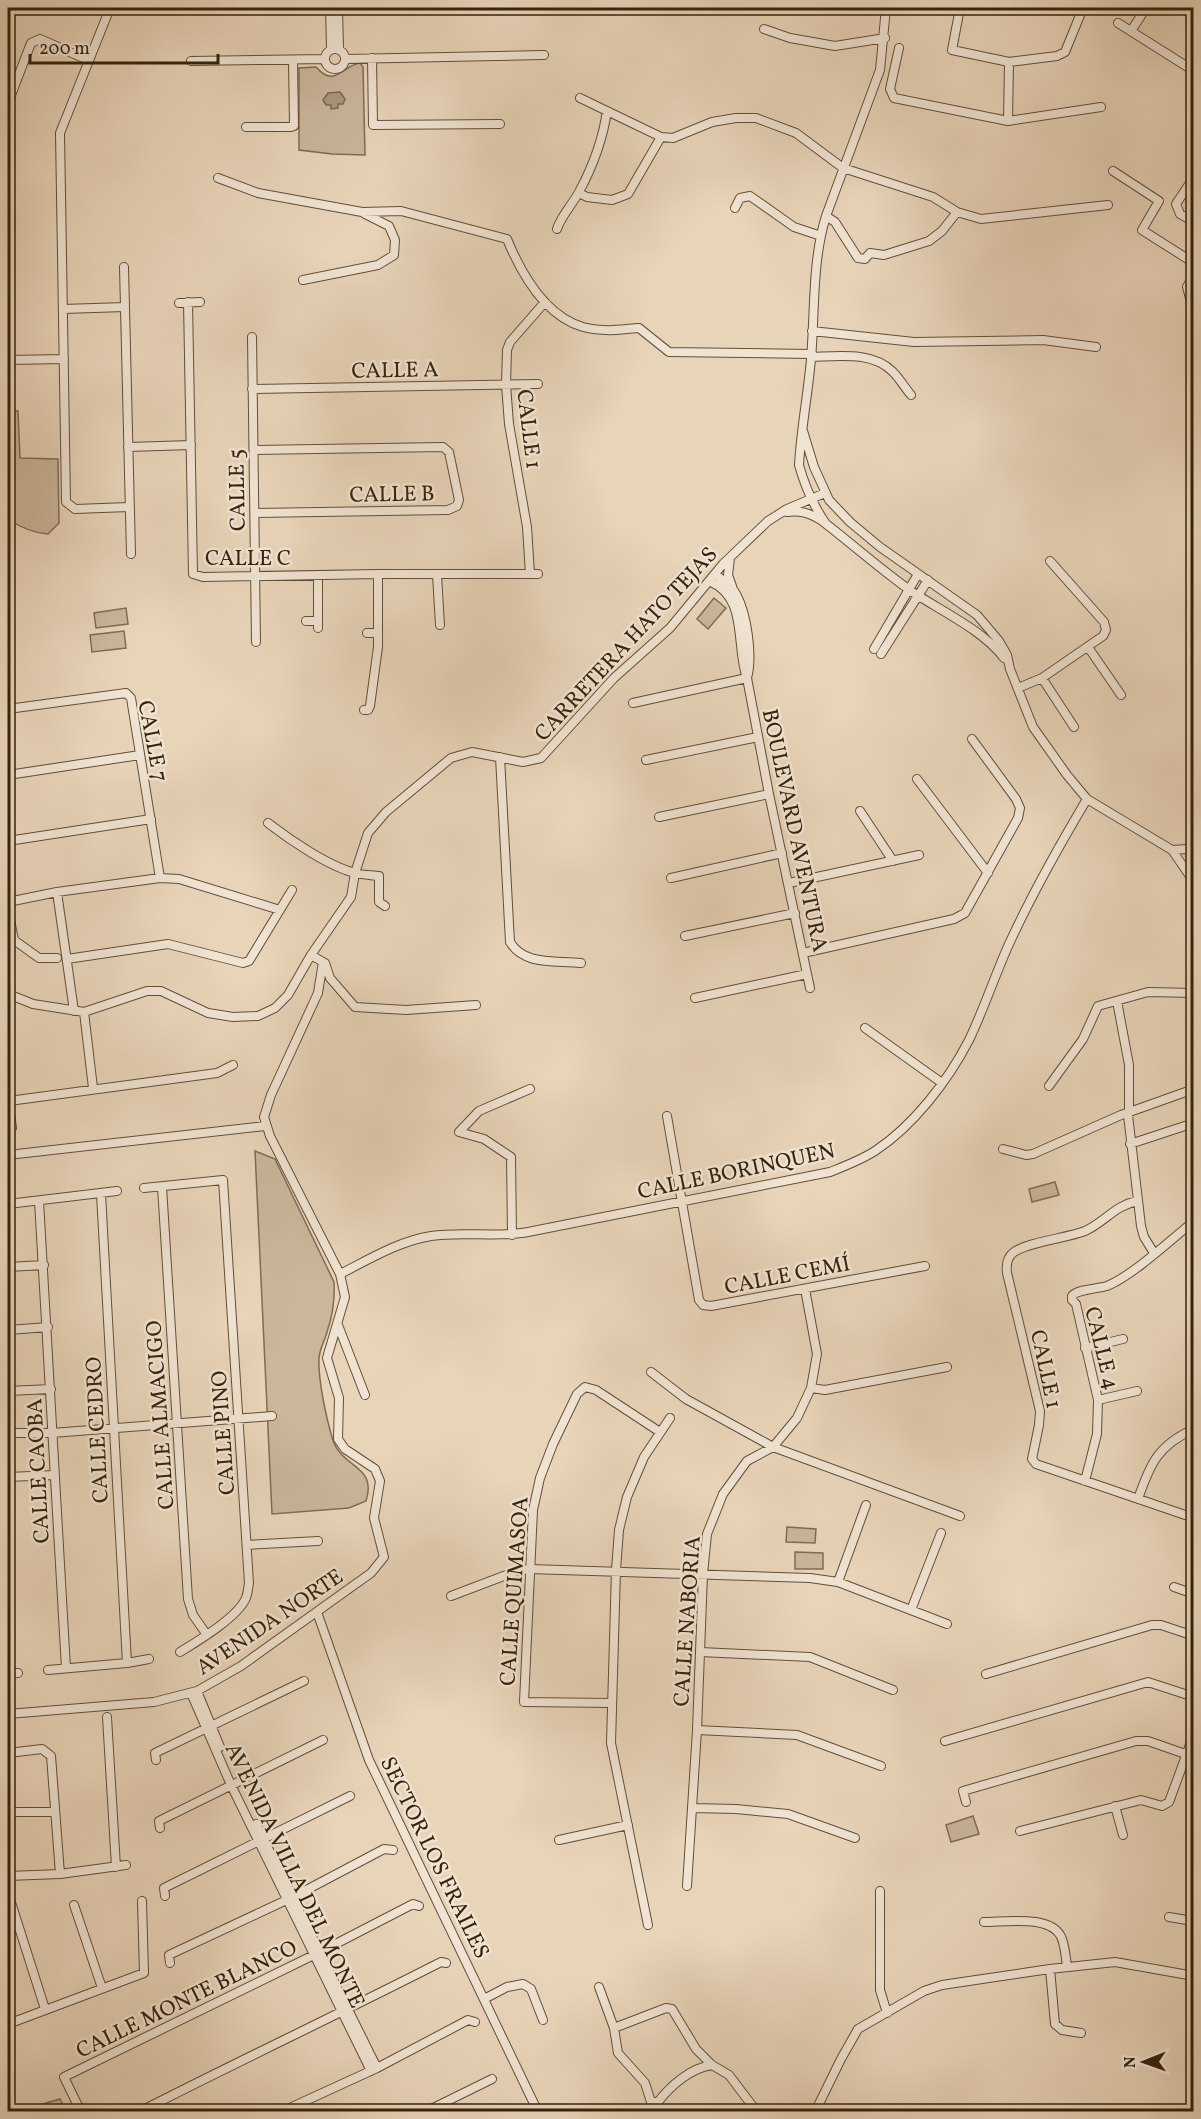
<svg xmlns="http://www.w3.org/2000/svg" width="1201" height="2119" viewBox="0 0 1201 2119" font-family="Vollkorn,serif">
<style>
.green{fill:#cab69b;stroke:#806c53;stroke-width:1.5}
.water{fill:#ab987e;stroke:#7c6950;stroke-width:1.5}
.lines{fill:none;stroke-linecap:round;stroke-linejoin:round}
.minor-casing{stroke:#624f36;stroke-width:10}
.minor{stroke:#f0e3d2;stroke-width:8}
.labels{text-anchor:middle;stroke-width:5;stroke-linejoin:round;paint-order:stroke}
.street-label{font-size:22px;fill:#35230b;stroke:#f0e3d2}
</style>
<rect width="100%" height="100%" fill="#e8d4b9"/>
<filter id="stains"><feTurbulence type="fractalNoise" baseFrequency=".00333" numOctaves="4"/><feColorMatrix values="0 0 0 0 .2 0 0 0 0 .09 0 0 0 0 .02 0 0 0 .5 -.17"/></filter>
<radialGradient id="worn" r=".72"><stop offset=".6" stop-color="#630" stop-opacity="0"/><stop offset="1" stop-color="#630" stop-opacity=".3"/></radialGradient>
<path class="green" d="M360,63L363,67L365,155L332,154L299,150V68L316,67C335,89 343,65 360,63Z
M8,410L18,411L20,458L58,459L59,523L48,534C33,533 20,527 8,519Z
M714,598L726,608L708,629L697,619Z
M126,608L128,624L96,628L94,613Z
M124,631L126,648L92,652L90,635Z
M255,1151L275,1159L334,1282C335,1300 333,1315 327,1332C325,1340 319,1350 319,1359C318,1379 326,1417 332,1437C340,1469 378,1464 366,1501L349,1508L272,1514Z
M1055,1182L1059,1195L1032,1202L1029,1189Z
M787,1527L816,1529L815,1543L786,1542Z
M795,1552L823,1553V1569H795Z
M973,1816L979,1834L951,1842L946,1825Z
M60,2099L66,2111H19Z"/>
<path class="water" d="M340,92L345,99L343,104H338V108L331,109V105H326L323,100L328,93Z"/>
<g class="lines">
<g class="minor-casing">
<path id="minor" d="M110,8L60,133L66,502L75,509L129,507
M330,8L331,49
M338,8L339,49
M960,8L952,50L1009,62L1057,56L1065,52L1083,8
M1118,23L1194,71
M764,29L790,38L835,46L885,38
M1131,31L1146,8
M899,48L890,89L894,98L1008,121L1101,107
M325 59a10 10 0 1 1 20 0a10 10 0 1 1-20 0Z
M372,58L373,125L500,124
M345,59L544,55
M191,61L325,59
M580,98L661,137L673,138L712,122L736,118H756L796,133L843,168L933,197L957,212L981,219L1108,205
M8,103L31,43L40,39L88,60
M1008,121L1009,62
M246,127H291L294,126L293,60
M1113,171L1159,201L1142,230L1194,263
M1194,177L1176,204L1180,214L1194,222
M218,178L258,193L362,212L401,211L507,239C521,273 545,316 583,327C602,332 620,330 639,328L669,352L812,354
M579,193L587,197L612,200L628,194L661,137
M735,208L740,198L750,196L794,227L821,236
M826,216L835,222L858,258L865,259L870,253L884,255L929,241L942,231L957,212
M557,229C561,216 572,205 579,192C592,168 603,138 607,111
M124,267L131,554
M1194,274L1187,287L1194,313
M303,280L378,265L394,255L395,240L389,226L365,214
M188,302L193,574L203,577L378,574H538
M179,303L200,302
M63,309L125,307
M812,331L914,342L1043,340L1096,347
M252,337L256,642
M812,357C838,356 873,351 893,372C900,379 905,388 911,395
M8,360L64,359
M252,389L538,384
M803,431L814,467L829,500L850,522L880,547L977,615L999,641L1007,655L1010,669L1033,727L1067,775L1087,799L1172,850L1194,882
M128,447L191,445
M254,450L443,447L449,452L459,500L457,506L448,510L255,513
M787,512C800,510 809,513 821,520C851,543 880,569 911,591C941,611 983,630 1004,658
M826,524C813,505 805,487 799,465C801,429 808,394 811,359C815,312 812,261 826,216L880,70L886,8
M730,558L728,575L733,589
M530,574L527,527L509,424L506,385L507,350L510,342L545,302
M715,574C722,580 732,586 736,594C747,614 753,656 747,678
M318,575V628
M437,575L440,625
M709,581C749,597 735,646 747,678L769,794L810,988
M306,621H318
M367,633H378
M1088,647L1121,695
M874,649L918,574
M881,654L928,580
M1042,678L1074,727
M1018,688L1042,678L1103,636L1106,630L1104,622L1050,561
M633,703L747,678
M8,709L126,693L131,698L160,878
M364,710H368L370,706L378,647V574
M500,757L510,942C524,966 556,960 581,963
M646,760L758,737
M8,775L140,755
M917,779L988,873
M860,811L893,861
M659,817L769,794
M268,823C290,840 328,866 355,873C363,875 371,875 379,876V902L385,906
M8,841L151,819
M1172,850L1187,849L1194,841
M671,878L782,853
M789,883L919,855
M57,892L74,1011
M8,902L57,892L160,878L179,879L280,910
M8,910L14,940L39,958H57
M685,936L795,913
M803,953L954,919L965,913L1018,818L1020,808L1016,799L972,739
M67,959L168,944L243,963L249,961L292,890
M325,963L330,978L355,1007L406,1010L476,1005
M8,994L33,1004L84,1012L147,991H161L208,1013L233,1017L258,1016L275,1008L288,995L311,955L351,897L355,873L368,833L386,812L451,758L472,752L523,762L541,758L614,678L670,628L723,564L768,521L787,509L825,493
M695,998L807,974
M1117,1001L1129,1065V1109
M84,1012L93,1088
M865,1028L942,1083
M1049,1086L1083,1039L1098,1006L1148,992L1194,993
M8,1098L12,1128
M9,1101L217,1073L233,1065
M1128,1115L1141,1226L1144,1237L1154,1253
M667,1116L699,1300L703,1305L711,1306L925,1266
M1130,1144L1194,1123
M1003,1149L1026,1155L1033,1154L1121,1115L1194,1089
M8,1155L265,1126
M162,1187L188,1599L193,1615L207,1635
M144,1188L223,1180L249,1583C248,1588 248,1593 246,1598C238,1617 198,1641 180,1652
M101,1194L127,1663
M39,1201L66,1668
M1137,1201C1114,1206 1105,1222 1085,1231C1067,1238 1028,1242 1014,1252C1007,1257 1006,1265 1007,1273L1040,1411L1039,1425L1032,1459L1036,1464L1194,1518
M8,1204L117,1191
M512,1235L511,1157L484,1139L459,1132L479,1111L530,1089
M8,1267L44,1265
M340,1274C368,1260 399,1241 431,1236C463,1231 496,1238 528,1232L830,1172C845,1166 861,1160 875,1151C913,1126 948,1081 969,1040C984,1009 995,975 1009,944C1032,894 1059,846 1087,799
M338,1325L365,1395
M8,1330L48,1327
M1085,1348L1123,1339
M651,1372L686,1399L773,1447L960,1516
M811,1388L825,1390L947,1367
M8,1391L51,1389
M1098,1400L1137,1391
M8,1433H52L272,1416
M8,1477L54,1475
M1085,1481L1097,1434L1098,1400L1076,1304L1072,1300V1296C1078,1289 1097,1289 1107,1286C1132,1276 1172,1239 1194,1221
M1138,1499C1150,1464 1158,1445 1194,1429
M247,1545L318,1541
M838,1582L866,1505
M1174,1587L1194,1594
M451,1596L517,1571L529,1569L810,1578L838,1582L947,1624
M911,1610L941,1533
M317,1612L369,1760L538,2112
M700,1652L810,1657L893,1690
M48,1670L127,1663L149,1659
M8,1673H18
M986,1674L1152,1625H1161L1194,1636
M197,1691L220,1747
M191,1693L231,1785L371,2071
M611,1703L524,1702L533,1510L540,1478L553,1444L577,1394L585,1387L596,1390L660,1432
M8,1714L154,1702L197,1691L241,1666L371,1573L384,1557L374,1518L380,1481L375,1469L345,1449L338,1439L339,1398L327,1358L345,1297L340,1274L270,1136L264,1117L271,1095L318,993L323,962L311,955
M107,1717L116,1867
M697,1730L797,1735L881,1766
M945,1741L1148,1682L1194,1697
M8,1753L42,1749L51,1756L60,1874
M156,1760L155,1753L304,1681
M966,1802L963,1791L1136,1741H1148L1194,1757
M1115,1806L1123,1835
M692,1808L736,1809L788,1814L855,1838
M8,1812H55
M256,1824L377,2068
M160,1828L159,1821L323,1740
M1020,1831L1141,1800L1162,1806L1169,1802L1194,1734
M559,1840L628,1825
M8,1876L60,1874L126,1865
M687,1886L697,1730L703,1574L707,1534L723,1494L747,1461L773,1447L797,1418L811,1388L817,1354L805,1289
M880,1891V1990L887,2013
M8,1893L45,2009
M165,1896L164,1888L350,1796
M74,1905L102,1988
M1169,1917L1187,1920L1194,1924
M984,1922C1006,1922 1053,1914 1062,1939C1065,1947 1066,1958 1067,1967
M648,1925L611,1743L616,1570L619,1530L627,1497L644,1457L670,1418
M170,1963L169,1955L293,1897L384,1849L393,1850
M1050,1969L1055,2024L1062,2030L1081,2033
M599,1987L614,2028L618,2053L645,2083L651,2102H658C671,2085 691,2068 712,2065
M484,1999L507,1987L523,1984L531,1989L543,2020
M8,2024L144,1973L142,1901
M614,2028L666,2008L672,2009L696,2049L712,2065L729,2075L757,2112
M81,2112L64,2077L320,1952L413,1904L419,1906
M139,2112C239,2061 341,2013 441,1962L446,1963
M281,2112L377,2068L468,2020L475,2022
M425,2112L492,2079
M815,2112L841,2059L858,2029L924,1991L942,1985L1050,1969L1115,1962L1194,1976"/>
</g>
<use href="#minor" class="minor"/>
</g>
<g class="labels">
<g class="street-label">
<text transform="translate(395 369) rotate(-1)" y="8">CALLE A</text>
<text transform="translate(530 429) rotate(83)" y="8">CALLE 1</text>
<text transform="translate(236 490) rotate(-91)" y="8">CALLE 5</text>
<text transform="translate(392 493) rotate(-1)" y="8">CALLE B</text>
<text x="248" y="565">CALLE C</text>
<text transform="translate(625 643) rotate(-47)" y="8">CARRETERA HATO TEJAS</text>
<text transform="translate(154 741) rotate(79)" y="8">CALLE 7</text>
<text transform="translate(796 830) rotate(78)" y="8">BOULEVARD AVENTURA</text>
<text transform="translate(736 1170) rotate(-12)" y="8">CALLE BORINQUEN</text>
<text transform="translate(787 1274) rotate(-11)" y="8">CALLE CEMÍ</text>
<text transform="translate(1103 1348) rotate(76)" y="8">CALLE 4</text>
<text transform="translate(1047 1369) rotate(78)" y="8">CALLE 1</text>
<text transform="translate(159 1415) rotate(-94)" y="8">CALLE ALMACIGO</text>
<text transform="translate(96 1430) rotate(-93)" y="8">CALLE CEDRO</text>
<text transform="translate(222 1433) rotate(-94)" y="8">CALLE PINO</text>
<text transform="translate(37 1471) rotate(-93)" y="8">CALLE CAOBA</text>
<text transform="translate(513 1591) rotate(-86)" y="8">CALLE QUIMASOA</text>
<text transform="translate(269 1621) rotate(-34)" y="8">AVENIDA NORTE</text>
<text transform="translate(686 1621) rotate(-86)" y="8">CALLE NABORIA</text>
<text transform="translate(436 1857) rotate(64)" y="8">SECTOR LOS FRAILES</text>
<text transform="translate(296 1875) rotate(64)" y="8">AVENIDA VILLA DEL MONTE</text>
<text transform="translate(186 1998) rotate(-26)" y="8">CALLE MONTE BLANCO</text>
</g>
</g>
<rect width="1201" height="2119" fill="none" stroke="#e8d4b9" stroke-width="30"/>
<rect x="9" y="9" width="1183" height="2101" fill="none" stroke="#35230b" stroke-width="3"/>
<rect x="15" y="15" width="1171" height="2089" fill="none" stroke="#35230b" stroke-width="1.5"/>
<g transform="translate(1144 2062) rotate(269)" stroke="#f0e3d2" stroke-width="4.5" paint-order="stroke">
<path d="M0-4.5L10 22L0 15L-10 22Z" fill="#35230b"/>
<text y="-9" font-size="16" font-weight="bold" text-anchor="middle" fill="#35230b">N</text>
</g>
<path d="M30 54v9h188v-9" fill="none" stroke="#35230b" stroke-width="3"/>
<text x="39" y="54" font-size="18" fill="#35230b" stroke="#f0e3d2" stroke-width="4.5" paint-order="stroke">200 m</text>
<rect width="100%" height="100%" filter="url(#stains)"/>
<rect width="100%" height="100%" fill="url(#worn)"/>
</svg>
